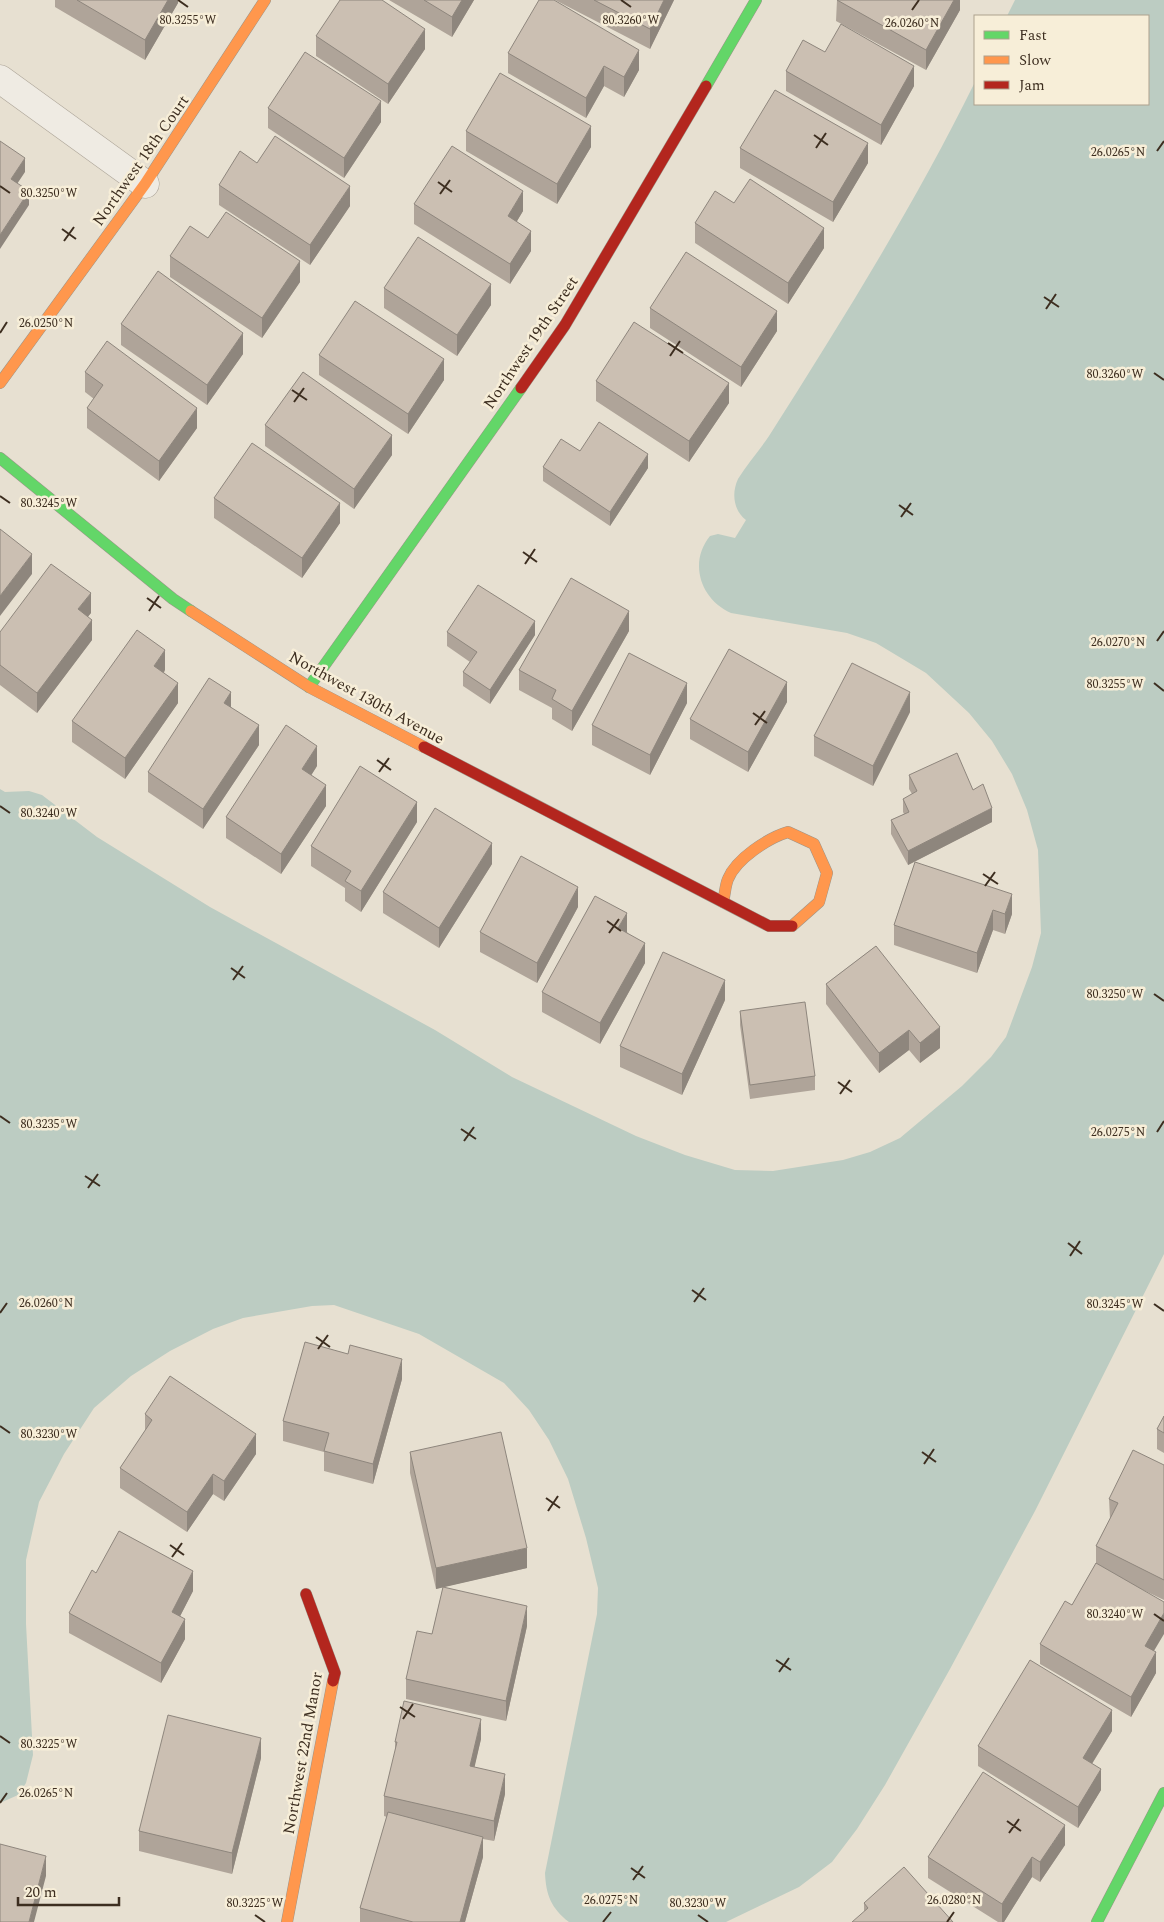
<svg xmlns="http://www.w3.org/2000/svg" width="1164" height="1922" viewBox="0 0 1164 1922" font-family="Spectral,serif">
<style>
.water{fill:#bcccc2}
.lines{fill:none;stroke-linecap:round;stroke-linejoin:round}
.street-casing{stroke:#ada599;stroke-width:29}
.fast-casing{stroke:#9c958a;stroke-width:12}
.slow-casing{stroke:#9c958a;stroke-width:12}
.jam-casing{stroke:#9c958a;stroke-width:12}
.street{stroke:#efebe3;stroke-width:28}
.fast{stroke:#63d668;stroke-width:11}
.slow{stroke:#ff974d;stroke-width:11}
.jam{stroke:#b3261e;stroke-width:11}
.wall{fill:#afa499}
.shaded-wall{fill:#8e867d}
.building{fill:#cbbfb2;stroke:#8e867d}
.ticks{fill:none;stroke:#3d2e20;stroke-width:2}
.labels{text-anchor:middle;stroke-width:5;stroke-linejoin:round;paint-order:stroke}
.street-label{font-size:16px;fill:#3d2e20;stroke:#f7eed8}
.ticks-label{font-size:12px;text-anchor:middle;fill:#3d2e20;stroke:#f7eed8;stroke-width:5;stroke-linejoin:round;paint-order:stroke}
</style>
<rect width="100%" height="100%" fill="#e7e0d1"/>
<path class="water" d="M1015,0H1164V1254L1035,1511L950,1669L885,1785L857,1829L832,1862L799,1887L726,1922H569C551,1908 546,1895 545,1873L597,1614L598,1588L586,1538L568,1479L549,1440L529,1410L504,1383L419,1334L334,1305L312,1306L243,1318L213,1329L170,1351L131,1376L94,1408L64,1454L39,1502L26,1560V1624L33,1755L26,1783L18,1795L0,1803V789L5,792L29,791L42,795L97,837L210,907L435,1030L512,1077L636,1136L685,1155L735,1170L773,1171L843,1160L870,1152L900,1138L962,1086L991,1057L1006,1037L1032,967L1041,933L1038,850L1027,810L1012,774L992,741L969,713L926,673L876,643L847,633L731,613C701,600 688,563 710,536L718,534L735,538L746,520C734,511 731,494 738,479C747,464 759,451 769,436C842,321 915,204 975,82V104H1148V16H1007Z"/>
<g class="lines">
<g class="street-casing">
<path id="street" d="M0,79L145,184"/>
</g>
<g class="fast-casing">
<path id="fast" d="M706,86L756,0
M0,458L173,599L191,611
M309,687L521,388
M1097,1922L1164,1793"/>
</g>
<g class="slow-casing">
<path id="slow" d="M0,383L145,184L265,0
M191,611L309,687L424,747
M723,902C725,895 725,886 728,879C736,859 768,838 788,832L814,844L827,873L819,902L792,926
M287,1922L333,1681"/>
</g>
<g class="jam-casing">
<path id="jam" d="M521,388L565,325L706,86
M424,747L769,926H792
M306,1594L335,1673L333,1681"/>
</g>
<use href="#street" class="street"/>
<use href="#fast" class="fast"/>
<use href="#slow" class="slow"/>
<use href="#jam" class="jam"/>
</g>
<path class="wall" d="M55,0H178V3L145,60L55,7Z
M389,0H474L452,37Z
M555,0H674L650,49Z
M837,0H960V10L926,70L836,21Z
M316,36L425,49L388,104L316,56Z
M825,52L914,86L881,145L786,91V71Z
M508,53L639,70L624,97L604,86L586,118L508,73Z
M268,108L381,122L344,178L268,128Z
M466,131L591,147L557,204L466,151Z
M740,148L868,163L833,222L740,168Z
M257,163L350,206L310,265L219,205V185Z
M734,203L824,248L788,304L695,243V223Z
M414,204L523,211L517,221L531,251L510,284L414,224Z
M170,256L300,282L262,338L170,277Z
M384,288L491,305L457,356L384,308Z
M650,308L777,331L741,387L650,328Z
M121,324L243,354L207,405L121,345Z
M319,355L444,380L408,434L319,375Z
M85,372L197,428L159,481L87,428V408L94,399L85,392Z
M596,381L729,403L689,462L596,401Z
M265,425L392,455L354,509L265,446Z
M580,451L648,468L610,526L543,481V467Z
M214,498L340,523L302,578L214,518Z
M91,613L88,616L92,640L37,713L0,685V632Z
M629,631L572,731L552,719V708L519,690V670Z
M447,632L535,635L490,704L463,686V672L470,662L447,646Z
M165,670L164,673L178,703L125,779L72,742V721Z
M787,702L748,772L690,739V719Z
M687,703L650,775L592,745V725Z
M231,707L259,745L203,829L148,792V772Z
M910,712L873,786L814,756V736Z
M317,766L311,775L326,806L281,874L226,838V817Z
M909,775L973,790L992,822L908,865L891,834V820L904,814L903,812V799L912,794L909,789Z
M417,822L361,912L345,901V888L311,866V846Z
M915,862L1012,914L1005,934L993,930L977,973L894,945V925Z
M492,864L439,948L383,913V892Z
M578,907L537,983L480,952V932Z
M627,932L645,963L600,1044L542,1012V992Z
M876,946L940,1048L920,1063L909,1050L879,1073L826,1004V984Z
M725,1000L682,1095L620,1067V1046Z
M740,1011L815,1076V1090L750,1099L740,1025Z
M402,1379L373,1484L324,1471V1452L283,1441V1421Z
M145,1414L256,1454L224,1501L213,1494L187,1532L120,1488V1468L145,1431Z
M1164,1416V1453L1157,1449V1429Z
M410,1452L527,1568L443,1587L527,1626L506,1721L406,1699V1679L432,1634L443,1587L436,1589L410,1473Z
M1164,1465V1600L1141,1589L1154,1651L1156,1673L1131,1717L1040,1664V1644L1072,1605L1096,1563V1546L1110,1519L1109,1499Z
M96,1573L193,1591L180,1616L185,1639L161,1683L69,1633V1613Z
M1112,1731L1092,1764L1101,1790L1078,1828L978,1766V1746Z
M481,1739L474,1767L505,1794L494,1841L483,1839V1857L465,1922H360V1908L387,1817L384,1816V1796L395,1753V1742Z
M261,1758L232,1874L139,1851V1831Z
M1065,1845L1040,1882L1032,1877L1004,1922H998L928,1878V1857Z
M864,1903L953,1922L864,1911Z"/>
<path class="shaded-wall" d="M168,0H178V3L145,60V40Z
M462,0H474L452,37V17Z
M664,0H674L650,49V29Z
M954,0H960V10L926,70V50Z
M425,29V49L388,104V84Z
M639,50V70L624,97V77Z
M604,66V86L586,118V98Z
M914,66V86L881,145V125Z
M381,101V122L344,178V158Z
M591,126V147L557,204V184Z
M868,143V163L833,222V202Z
M25,158V172L11,193V179Z
M350,186V206L310,265V245Z
M29,191V205L0,249V235Z
M523,191V211L508,236V216Z
M824,228V248L788,304V283Z
M531,231V251L510,284V264Z
M300,261V282L262,338V318Z
M491,284V305L457,356V335Z
M777,311V331L741,387V367Z
M243,333V354L207,405V385Z
M444,359V380L408,434V414Z
M729,383V403L689,462V441Z
M197,408V428L159,481V461Z
M392,435V455L354,509V489Z
M648,454V468L610,526V512Z
M340,503V523L302,578V558Z
M32,554V574L0,616V596Z
M91,593V613L78,629V609Z
M629,611V631L572,731V711Z
M92,620V640L37,713V693Z
M535,621V635L490,704V690Z
M165,650V670L154,686V666Z
M787,682V702L748,772V752Z
M178,683V703L125,779V758Z
M687,683V703L650,775V755Z
M231,692V712L224,703Z
M910,692V712L873,786V766Z
M259,725V745L203,829V809Z
M317,746V766L302,790V769Z
M326,785V806L281,874V854Z
M417,802V822L361,912V891Z
M992,808V822L908,865V851Z
M492,843V864L439,948V928Z
M578,887V907L537,983V963Z
M1012,894V914L1005,934V914Z
M993,910V930L977,973V953Z
M627,913V933L618,928Z
M645,943V963L600,1044V1023Z
M725,980V1000L682,1095V1074Z
M940,1027V1048L920,1063V1043Z
M909,1030V1050L879,1073V1053Z
M402,1359V1379L373,1484V1464Z
M256,1434V1454L224,1501V1481Z
M213,1474V1494L187,1532V1512Z
M527,1548V1568L436,1589V1568Z
M193,1571V1591L172,1632V1612Z
M527,1606V1626L506,1721V1701Z
M1164,1613V1634L1145,1666V1646Z
M185,1619V1639L161,1683V1663Z
M1156,1652V1673L1131,1717V1697Z
M1112,1710V1731L1083,1778V1758Z
M481,1719V1739L470,1787V1766Z
M261,1738V1758L232,1874V1853Z
M1101,1769V1790L1078,1828V1807Z
M505,1774V1794L494,1841V1821Z
M1065,1825V1845L1040,1882V1862Z
M483,1837V1857L465,1922H460Z
M46,1856V1876L34,1922H29Z
M1032,1857V1877L1004,1922H1002V1904Z"/>
<path class="building" d="M77,0H168L145,40Z
M340,0H382L425,29L388,84L316,36Z
M424,0H462L452,17Z
M539,0H554L639,50L624,77L604,66L586,98L508,53Z
M594,0H664L650,29Z
M837,0H954L926,50Z
M841,24L914,66L881,125L786,71L803,40L825,52Z
M305,52L381,101L344,158L268,108Z
M500,73L591,126L557,184L466,131Z
M775,90L868,143L833,202L740,148Z
M275,136L350,186L310,245L219,185L240,151L257,163Z
M0,141L25,158L11,179L29,191L0,235Z
M452,146L523,191L508,216L531,231L510,264L414,204Z
M750,179L824,228L788,283L695,223L715,191L734,203Z
M226,212L300,261L262,318L170,256L190,226L208,238Z
M418,237L491,284L457,335L384,288Z
M686,252L777,311L741,367L650,308Z
M158,271L243,333L207,385L121,324Z
M355,301L444,359L408,414L319,355Z
M634,322L729,383L689,441L596,381Z
M107,341L197,408L159,461L87,408L103,385L85,372Z
M303,372L392,435L354,489L265,425Z
M599,422L648,454L610,512L543,467L561,439L580,451Z
M252,443L340,503L302,558L214,498Z
M0,529L32,554L0,596Z
M51,564L91,593L78,609L92,620L37,693L0,665V632Z
M571,578L629,611L572,711L552,699L556,690L519,670Z
M478,585L535,621L490,690L463,672L477,652L447,632Z
M137,630L165,650L154,666L178,683L125,758L72,721Z
M729,649L787,682L748,752L690,719Z
M629,653L687,683L650,755L592,725Z
M852,663L910,692L873,766L814,736Z
M209,678L231,692L224,703L259,725L203,809L148,772Z
M286,725L317,746L302,769L326,785L281,854L226,817Z
M957,753L973,790L983,784L992,808L908,851L891,820L909,812L903,799L917,791L909,775Z
M360,766L417,802L361,891L345,881L351,871L311,846Z
M435,808L492,843L439,928L383,892Z
M521,856L578,887L537,963L480,932Z
M915,862L1012,894L1005,914L993,910L977,953L894,925Z
M595,896L627,913L618,928L645,943L600,1023L542,992Z
M876,946L940,1027L920,1043L909,1030L879,1053L826,984Z
M663,952L725,980L682,1074L620,1046Z
M805,1002L815,1076L750,1085L740,1011Z
M305,1342L348,1354L350,1345L402,1359L373,1464L324,1451L329,1433L283,1421Z
M170,1376L256,1434L224,1481L213,1474L187,1512L120,1468L152,1420L145,1414Z
M1164,1416V1433L1157,1429Z
M501,1432L527,1548L436,1568L410,1452Z
M1133,1450L1164,1465V1580L1096,1546L1118,1503L1109,1499Z
M119,1531L193,1571L172,1612L185,1619L161,1663L69,1613L92,1570L96,1573Z
M1096,1563L1164,1602V1613L1145,1646L1156,1652L1131,1697L1040,1644L1065,1601L1072,1605Z
M443,1587L527,1606L506,1701L406,1679L417,1631L432,1634Z
M1030,1660L1112,1710L1083,1758L1101,1769L1078,1807L978,1746Z
M404,1701L481,1719L470,1766L505,1774L494,1821L384,1796L397,1742H395Z
M168,1715L261,1738L232,1853L139,1831Z
M983,1772L1065,1825L1040,1862L1032,1857L1002,1904L928,1857Z
M388,1812L483,1837L460,1922H413L360,1908Z
M0,1844L46,1856L29,1922H0Z
M904,1867L953,1922H852L868,1908L864,1903Z"/>
<path class="ticks" d="M178,0L188,7M621,0L631,7M912,10L919,0M814,135L828,145M816,148L826,133M1157,151L1164,141M438,182L452,192M0,186L10,193M440,194L450,180M62,229L76,239M64,241L74,227M1044,297L1059,307M1046,309L1056,294M0,333L7,322M668,343L683,353M670,356L680,341M1154,373L1164,380M292,390L307,400M294,402L304,388M0,496L10,503M899,505L913,515M901,517L911,503M523,552L537,562M525,564L535,549M147,598L161,608M149,611L159,596M1157,641L1164,631M1154,683L1164,691M753,713L767,723M755,725L765,711M377,760L391,770M379,772L389,758M0,806L10,813M983,874L998,884M985,886L995,872M607,921L621,931M609,933L619,919M231,968L245,978M233,980L243,966M1154,994L1164,1001M838,1082L852,1092M840,1094L850,1080M0,1116L10,1123M461,1129L476,1139M1157,1132L1164,1121M464,1141L474,1127M85,1176L100,1186M88,1188L98,1174M1068,1243L1082,1254M1070,1256L1080,1241M692,1290L706,1300M694,1302L704,1288M1154,1304L1164,1311M0,1313L7,1303M316,1337L330,1347M318,1349L328,1335M0,1426L10,1433M922,1452L936,1462M924,1464L934,1449M546,1498L560,1508M548,1511L558,1496M170,1545L184,1555M172,1557L182,1543M1154,1614L1164,1621M776,1660L791,1670M779,1672L789,1658M400,1707L415,1717M403,1719L413,1704M0,1736L10,1743M0,1803L7,1793M1007,1821L1021,1831M1009,1833L1019,1819M631,1868L645,1878M633,1880L643,1866M255,1915L265,1922M698,1915L708,1922M603,1922L611,1912M947,1922L954,1912"/>
<g class="labels">
<g class="street-label">
<text transform="translate(140 160) rotate(-55)" y="6">Northwest 18th Court</text>
<text transform="translate(530 342) rotate(-56)" y="6">Northwest 19th Street</text>
<text transform="translate(367 697) rotate(29)" y="6">Northwest 130th Avenue</text>
<text transform="translate(302 1753) rotate(-80)" y="6">Northwest 22nd Manor</text>
</g>
</g>
<g class="ticks-label">
<text x="188" y="24">80.3255°W</text>
<text x="631" y="24">80.3260°W</text>
<text x="912" y="27">26.0260°N</text>
<text x="1118" y="156">26.0265°N</text>
<text x="49" y="197">80.3250°W</text>
<text x="46" y="327">26.0250°N</text>
<text x="1115" y="378">80.3260°W</text>
<text x="49" y="507">80.3245°W</text>
<text x="1118" y="646">26.0270°N</text>
<text x="1115" y="688">80.3255°W</text>
<text x="49" y="817">80.3240°W</text>
<text x="1115" y="998">80.3250°W</text>
<text x="49" y="1128">80.3235°W</text>
<text x="1118" y="1136">26.0275°N</text>
<text x="46" y="1307">26.0260°N</text>
<text x="1115" y="1308">80.3245°W</text>
<text x="49" y="1438">80.3230°W</text>
<text x="1115" y="1618">80.3240°W</text>
<text x="49" y="1748">80.3225°W</text>
<text x="46" y="1797">26.0265°N</text>
<text x="611" y="1904">26.0275°N</text>
<text x="954" y="1904">26.0280°N</text>
<text x="255" y="1907">80.3225°W</text>
<text x="698" y="1907">80.3230°W</text>
</g>
<rect x="974" y="15" width="175" height="90" fill="#f7eed8" stroke="#ada18e"/>
<rect x="984" y="31" width="25" height="8" fill="#63d668" stroke="#ada18e"/>
<text x="1019" y="40" font-size="15" fill="#3d2e20">Fast</text>
<rect x="984" y="56" width="25" height="8" fill="#ff974d" stroke="#ada18e"/>
<text x="1019" y="65" font-size="15" fill="#3d2e20">Slow</text>
<rect x="984" y="81" width="25" height="8" fill="#b3261e" stroke="#ada18e"/>
<text x="1019" y="90" font-size="15" fill="#3d2e20">Jam</text>
<path d="M18 1897v8h101v-8" fill="none" stroke="#3d2e20" stroke-width="2.5"/>
<text x="25" y="1897" font-size="15" fill="#3d2e20" stroke="#f7eed8" stroke-width="4" paint-order="stroke">20 m</text>
</svg>
